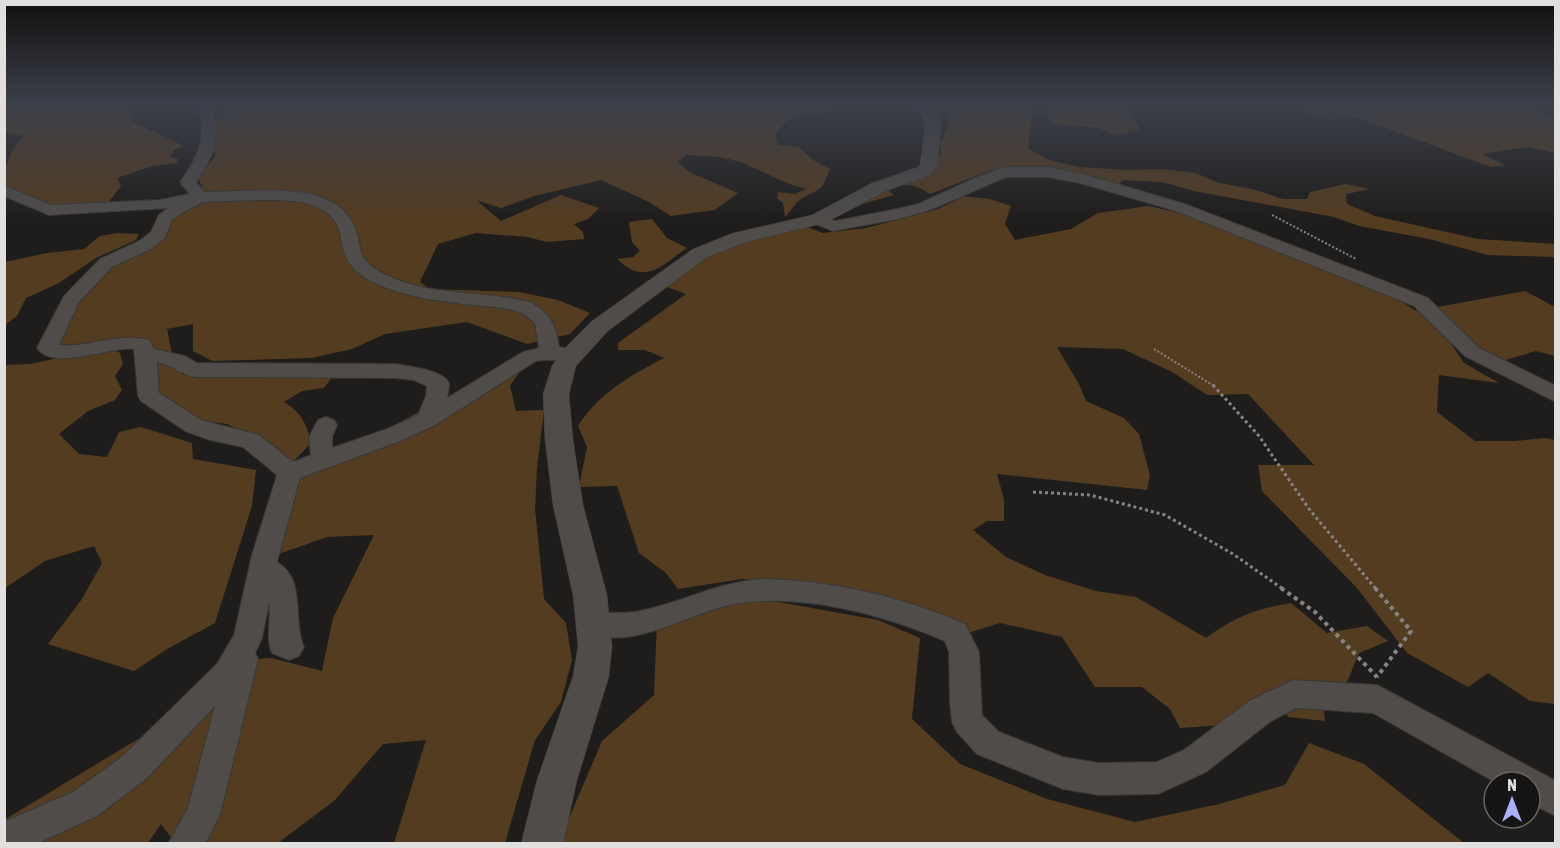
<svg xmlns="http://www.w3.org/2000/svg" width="1560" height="848" viewBox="0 0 1560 848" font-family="'Asap Condensed',sans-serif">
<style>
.forest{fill:#543c21}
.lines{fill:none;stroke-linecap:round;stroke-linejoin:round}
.minor-casing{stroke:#393836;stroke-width:2}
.tertiary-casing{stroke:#393836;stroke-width:1}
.path-far2{stroke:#868482;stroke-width:2;stroke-dasharray:2 2;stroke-linecap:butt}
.path-far1{stroke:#868482;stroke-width:3;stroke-dasharray:3 3;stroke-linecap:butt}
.path{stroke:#868482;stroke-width:4;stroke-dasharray:4 4;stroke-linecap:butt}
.minor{fill:#4f4c4a;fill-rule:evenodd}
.tertiary{fill:#4f4c4a;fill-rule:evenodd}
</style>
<rect width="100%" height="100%" fill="#1f1d1b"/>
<path class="forest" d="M5,103H129L133,122L184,146L174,150L170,157L178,159L177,163L152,166L117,178L121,186L108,203L40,206L5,187C2,168 11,150 23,136L5,132Z
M226,103H844C816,125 798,97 775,137L778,145L798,146L813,160L830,169C822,192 820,188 801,199C795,203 790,212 785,217L783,203L777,198L778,192L795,194L806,189C783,183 765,172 743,163C725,156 705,156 686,155L678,162L689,172L738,193L715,210L671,216L647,201L601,180L534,196L501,208L476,200L501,221L561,195L599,208L588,219L574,224L583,232L584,239L547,242L527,237L476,233L438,244L420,282L430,289L519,292L558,300L590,313L570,334L527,344L467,322L385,334L352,349L312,358L212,361L193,351V324L167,329L173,360L183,375L211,373L333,376L324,388L302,391L284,402C301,412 307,424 311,443L292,463L254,437L227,424L172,416L149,398L139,352L127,339L44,347L78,285L152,239L169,210L202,186L195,174L212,161L216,153L199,147L203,128L227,113Z
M932,103H1116L1126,107L1140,129L1115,136L1100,128L1053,124L1047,113L1046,106L1035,105C1033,123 1027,130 1029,149L1049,160L1079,167L1128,170L1163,169L1196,173L1216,182L1256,190L1283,199H1307L1310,192L1346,184L1370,189L1346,194L1347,204L1375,216L1478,239L1555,244V257L1488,255L1429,239L1359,226L1334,217L1194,191L1162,182L1123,180L1118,185L1009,168L989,171L930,194C914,183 906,183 887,189L894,195L859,205L865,198L938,160L941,152L940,143L949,125L944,113Z
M1274,103H1512L1528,106L1555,119V153L1528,147L1482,154L1505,165L1491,167L1359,118L1337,117L1330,120L1312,116L1301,107Z
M964,196L990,199L1011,206L1005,224L1015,240L1071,229L1098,213L1149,206L1184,214L1315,267L1387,292L1416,311L1525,291L1555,307V356L1536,351L1486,366L1449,341L1464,363L1499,383L1439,375L1437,412L1475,441H1514L1546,438L1555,440V704L1530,701L1488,673L1468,687L1407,653L1357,588L1262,491L1258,465H1314L1248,394L1207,395L1172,372L1123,349L1057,347L1079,384L1086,401L1124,418L1139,434L1150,475L1147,490L997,474L1004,500V521H987L973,530L1006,557L1045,575L1096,591L1136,597L1206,638C1236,616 1255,609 1291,603L1327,633L1367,626L1388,641L1359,653L1342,694L1322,695L1325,721L1289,717L1262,697L1224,725L1180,728L1170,709L1142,687H1095L1062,637L1000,623L961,635L826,587L742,579L678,589L666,573L639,553L617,486L579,487L587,447L578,426C599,393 630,376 664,358L645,350H618V343L686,294L667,287L685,271L711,253L733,242L807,227L823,233L866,228L938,209Z
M652,219L667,238L687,248C661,266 645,286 617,259L633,257L640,251L632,242L629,222Z
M117,233L139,234L136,240L96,258L59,283L26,298L17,316L5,325V262L47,253L84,249L100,236Z
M108,347L120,353L123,364L115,376L122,390L115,400L88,411L59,434L79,454L107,457L119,432L141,427L192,443L193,459L256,470L252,506L215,623L167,649L134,671L48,644L82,599L102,563L94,546L45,561L5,588V365L30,364Z
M502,367L522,368L510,386L516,411L544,410L537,468L535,509L544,599L566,623L572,660L561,702L535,740L505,843H394L426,740L383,744L335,800L278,843H175L161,824L148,843H5L4,820L143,736L221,662L271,658L322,671L333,618L374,535L327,537L273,556L278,493L313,460L387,429Z
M746,596L878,620L920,638L912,719L960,764L1047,799L1135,822L1219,804L1285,785L1309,743L1364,764L1464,843L561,844L564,830L602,741L654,695L657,622Z"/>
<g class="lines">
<g class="minor-casing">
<path id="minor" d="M197,103H210C222,133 215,156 196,182L204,192C245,192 327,179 351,220C367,248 350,257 386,275C431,297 483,290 530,302C550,313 556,325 559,347L579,351L582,355L579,359C565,363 551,358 536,361L435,425L403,440L300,478L277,562C307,579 292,622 304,647L299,656L289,660L272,653C265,640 272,618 269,602L262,638L255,653L258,659L220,815L205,844H168L188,808L215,706L147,778L97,816L36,844H4V822L73,792L123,756L217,664L234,635L252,555L277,475L243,447L210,440L185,431L141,401L138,396L134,349C110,346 53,372 37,348L64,296L100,259L139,241L151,232L159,215L168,208L49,215L4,196V185L51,205L159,200L190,194L180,182C199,156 208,135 197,103ZM256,200C278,200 308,198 327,213C353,233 327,262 377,284C406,297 439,301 471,305C486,306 502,307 516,311C524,313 530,318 535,324L539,348L523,352L447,398C448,394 449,388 449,384C446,370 407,366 395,364L197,363L185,356L154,349L149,340C117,332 90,348 59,345L79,302L112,267L151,249L165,238L172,220L182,213L203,202ZM157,362C172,365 181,375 197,377L395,378L414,380L427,386L426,396L418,415L387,429L332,448V437L337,425L334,420L326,417L318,420L309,437L311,455L293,462L259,435L201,420L159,393Z
M1005,167H1048L1083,174L1185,204L1428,298L1479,348L1556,386V402L1465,356L1414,306L1173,210L1080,183L1048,177H1006L930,210L898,219L833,231L811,222L809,219L817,214L835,221L897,209L918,204L982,175Z
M761,579C831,580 900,596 965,624L979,652L982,715L999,732L1063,757L1099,763L1157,762L1184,750L1249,701L1293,680L1377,685L1556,781V816L1530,803V782H1495L1373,713L1296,708L1271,721L1206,772L1158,794L1099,795L1063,789L977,754L957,732L952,722L950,703L949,652L945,641C885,615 800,592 735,604C686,613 636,651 585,633L581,625L585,617C603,610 622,615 640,611C683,602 715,583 761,579Z"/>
</g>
<g class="tertiary-casing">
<path id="tertiary" d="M912,103H928L939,115L941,129L938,164L930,175L886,191L825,223L747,242L707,257L608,331L576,366L569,394L573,440L583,505L607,595L612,646L609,676L577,780L563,844H521L537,780L573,676L578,646L573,595L553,505L545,440L543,394L552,366L563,350L592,321L693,249L733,233L812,215L872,183L918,167L920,164L925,129L923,116Z"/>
</g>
<path class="path-far2" d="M1272,215L1356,259
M1154,349L1214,386"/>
<path class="path-far1" d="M1213,385L1259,436L1309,509L1376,589
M1033,492L1090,495L1165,515L1233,554L1283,589"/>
<path class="path" d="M1281,588L1315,612L1377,677
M1375,588L1411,631L1377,677"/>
<use href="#minor" class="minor"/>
<use href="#tertiary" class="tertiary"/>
</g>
<linearGradient id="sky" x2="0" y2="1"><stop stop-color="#11100f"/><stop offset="0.47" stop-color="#3c404a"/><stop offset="1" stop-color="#3c404a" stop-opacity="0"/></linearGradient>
<rect width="1560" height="221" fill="url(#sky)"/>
<rect width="1560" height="848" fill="none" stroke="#e2e0df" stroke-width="12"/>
<g transform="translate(1512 800)"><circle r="28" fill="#161412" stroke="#686664" stroke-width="1.5"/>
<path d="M0-4.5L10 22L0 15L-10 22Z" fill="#a8b0fc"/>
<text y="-9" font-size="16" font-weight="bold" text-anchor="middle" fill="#e2e0df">N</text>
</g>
</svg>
